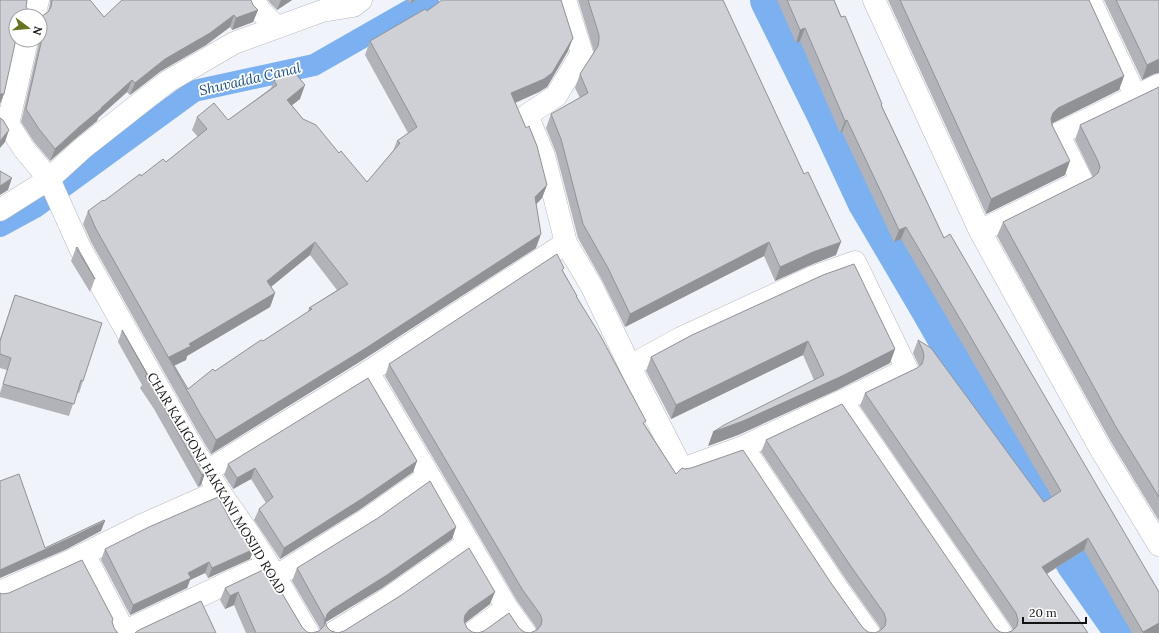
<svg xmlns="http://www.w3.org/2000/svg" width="1159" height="633" viewBox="0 0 1159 633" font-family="Lora,serif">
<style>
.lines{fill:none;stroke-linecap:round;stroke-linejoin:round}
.canal{stroke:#7bb1f1;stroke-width:22}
.river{stroke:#7bb1f1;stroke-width:38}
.minor-casing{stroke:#b7b9bf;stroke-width:23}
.minor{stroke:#fff;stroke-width:22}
.wall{fill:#b1b3b8;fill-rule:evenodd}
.shaded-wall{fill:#909296}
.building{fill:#ced0d6;stroke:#909296;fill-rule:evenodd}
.labels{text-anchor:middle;stroke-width:3.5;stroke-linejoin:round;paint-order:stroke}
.street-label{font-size:13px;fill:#121215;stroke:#fff}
.water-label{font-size:14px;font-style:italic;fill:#164d87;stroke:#fff}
</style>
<rect width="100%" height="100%" fill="#f1f3fa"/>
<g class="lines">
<path class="canal" d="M0,226L35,207L194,91L314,65L428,0"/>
<path class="river" d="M769,0L826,115L866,201L929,308L1075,563L1124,633"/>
<g class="minor-casing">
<path id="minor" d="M254,0L260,11L277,27
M565,0L582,53L556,96L527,115L544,156L566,243L592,287L639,385L682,469L743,447L842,401L907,369L855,262L813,277L681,338L630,366
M874,0L980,231L1100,448L1159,545
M1090,0L1136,97
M34,16L38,0
M0,118L8,124L24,149L49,179L80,248L185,435L219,491L245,528L268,564L308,633
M8,124L27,40
M0,210L49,179L83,148L167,82L234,43L322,11L353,6L361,0
M980,231L1082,181L1058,134L1159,85
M368,372L507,608L525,633
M842,401L1001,633
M743,447L837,588L869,633
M207,471L368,372L566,243
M84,554L125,633
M275,577L366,520L429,476
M0,592L70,561L140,526L219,491
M121,633L268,564
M333,633L389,598L468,543
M472,633L507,608"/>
</g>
<use href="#minor" class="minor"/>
</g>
<path class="wall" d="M0,0L26,7L30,12L36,16H42L48,12L50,3V0H90L104,17L253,5L258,10L253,22L232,30L230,27L206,45L161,71L130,95L127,92L98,118L97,121L75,139L50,161L34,142L21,122L39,42V40H40V16H16Z
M268,0H292L277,10L270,3Z
M408,0H415L410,4Z
M578,0H723L836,255L808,266L775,281L764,256L625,327L603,282L578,238L556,153L546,128L551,114L580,98L575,88L580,74L594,52Z
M777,0H834L882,106L944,238L1159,592V633H1132L1084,550L1047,574L1088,633H338L490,604L465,623L467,628L472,632L478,633L519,628L524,632L530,633L537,631L535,626L517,601L385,376L389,364L563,271L645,425L676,474L831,583L863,628L868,632L875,633L881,631L879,626L847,581L761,452L766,440L1000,632L1006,633L1013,630L1011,626L860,406L865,393L917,368L919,366L918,364L913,353L918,340L1044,502L1052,497L901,239L894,242L842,132L840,133L800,41L796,43Z
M888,0H1089L1124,76L1119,90L1052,123L1065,175L986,214Z
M1104,0H1159L1154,74L1142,80Z
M427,11L568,51L547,87L539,92L515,103L547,185L542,198L536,204V248L361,361L211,454L196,429L91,242L83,224L88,211L104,201L141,176L166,162L198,137L192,130L197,117L228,120L271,88L274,81L300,99L292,105L303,119L339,153L367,182L393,151L397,141L408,133L365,55L370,41ZM310,255L337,290L309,308L308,312L263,341L215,371L188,389L174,366L186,360L187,356L270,307L275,293L271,287Z
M1159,87V521L1111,442L997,236L1003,222L1093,177L1075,140L1080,125Z
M76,248L95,279L90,292L71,261Z
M823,275L895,349L890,363L837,390L738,435L708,446L814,380L803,355L671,419L646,371L651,357Z
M15,295L83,381L79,393L77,392L69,416L0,397V393L7,370L0,368V339Z
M122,330L179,429L205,473L201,485L198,487L154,409L140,388L142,385L118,342Z
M417,461L413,472L359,510L280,559L254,520L259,509L266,503L251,479L233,489L224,475L228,464Z
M456,527L452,539L382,588L326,622V623L327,627L319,631L320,630L319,627L292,581L297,568Z
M105,549L250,559L208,578L205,573L190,580L187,588L130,615L101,560Z
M267,568L302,627L307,632L312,633H246L234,605L225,609L220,600L225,588Z"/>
<path class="shaded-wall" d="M281,0H292L277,10Z
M412,0H415L410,4Z
M258,10L253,22L232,30L236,18Z
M234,15L230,27L206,45L161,71L130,95L135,83L165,59Z
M805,28L800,41L796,43L800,30Z
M573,38L568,51L547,87L539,92L506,107L511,93Z
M1159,59V73L1154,74L1142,80L1147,65Z
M1124,76L1119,90L1053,123L1047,127L1053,113L1058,108Z
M132,80L127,92L98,118L97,121L75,139L50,161L55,149Z
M305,85L300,99L282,113L287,100Z
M0,94H4L0,104Z
M847,120L842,132L840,133L845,121Z
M9,130L5,142L0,148V141Z
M1070,161L1065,175L986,214L991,199Z
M12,178L8,190L0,195V186Z
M547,185L542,198L530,211L535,197Z
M906,227L901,239L894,242L899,230Z
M541,234L536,248L361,361L211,454L216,440Z
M315,242L310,255L262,294L267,281Z
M769,242L764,256L625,327L630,314Z
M841,242L836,255L808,266L775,281L780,267L813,252Z
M275,293L270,307L187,356L186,360L173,366L169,357L189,344Z
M808,341L803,355L671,419L676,405Z
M895,349L890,363L837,390L738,435L708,446L713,432Z
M417,461L413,472L359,510L280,559L284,548Z
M255,468L251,479L233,489L237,478Z
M205,473L201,485L198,487L202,475Z
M105,521L101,531L65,550L0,578V570Z
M456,527L452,539L382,588L326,622L324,625L327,614L331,610Z
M1088,538L1084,550L1038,579L1042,567Z
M254,549L250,559L208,578L212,568Z
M209,562L205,573L190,580L187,588L130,615L133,605L188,573Z
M238,592L234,605L225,609L230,596Z
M495,592L490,604L465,623L461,627L465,615L469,610Z
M1159,623V633H1143V632Z"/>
<path class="building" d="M0,0H27L26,7L30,12L36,16H42L48,12L51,7L52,0H90L104,17L122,0H251L253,5L258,10L236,18L234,15L210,33L165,59L135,83L132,80L101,108H102L79,127L55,149L39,129L26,109L44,30L43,24L40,19V16H16V39L4,94H0Z
M442,0H561L573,38L552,73L544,79L511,93L526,128L529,126L537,146L547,185L535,197L541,234L366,348L216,440L201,415L96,229L88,211L103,200L104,201L140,174L141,176L163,159L166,162L207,129L197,117L214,103L228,120L277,85L274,81L291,68L305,85L287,100L303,119L316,125L339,153L341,151L367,182L400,143L397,141L417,127L370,41L425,9L427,11ZM315,242L348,284L309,308L312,309L263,341L261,340L215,371L213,369L188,389L169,357L191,346L189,344L275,293L267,281Z
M588,0H723L804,174L808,172L841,242L813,252L780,267L769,242L630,314L608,268L583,224L561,139L551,114L588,93L580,74L598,46L599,40V35Z
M787,0H834L841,17L845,16L882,104L881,105L944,238L950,234L1159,592V623L1143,632L1088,538L1042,567L1088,633H338L344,631L400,596L469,548L495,592L469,610L465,615L464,621L467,628L472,632L478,633L484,631L509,613L519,628L524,632L530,633L537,630L541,625L542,620L540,614L522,589L389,364L557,254L564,268L562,270L577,296H576L600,335L646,421L643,423L676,474L682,468L685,469L691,468L743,450L831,583L863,628L868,632L875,633L881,630L885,626L886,620L884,613L852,568L766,440L842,404L995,628L1000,632L1006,633L1012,631L1017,626L1018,620L1016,613L865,393L917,368L922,364L924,357L923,351L918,340L931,348L1044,502L1061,491L906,227L899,230L847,120L845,121L805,28L800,30Z
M900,0H1089L1124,76L1058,108L1053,113L1051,119L1052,125L1070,161L991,199Z
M1116,0H1159V59L1147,65Z
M1159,87V497L1116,427L1003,222L1093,177L1098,173L1100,167L1098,161L1080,125Z
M0,118L3,120L9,130L0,141Z
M0,171L12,178L0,186Z
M77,247L95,279L76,248Z
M854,264L895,349L842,376L743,421L713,432L724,425L824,375L808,341L676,405L651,357L692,335L823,275Z
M15,295L102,323L83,381L81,380L74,404L3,384L11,358L0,354V341Z
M122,330L179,429L205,473L202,475L158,397L145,376L147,374Z
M368,378L417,461L363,498L284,548L259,509L273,497L255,468L237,478L228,464Z
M19,474L45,548L104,520L105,521L68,539L0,570V481Z
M430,481L456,527L387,575L331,610L327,614L325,621L327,627L331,631L338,633H312L319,631L324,626L325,620L323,615L297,568L378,518Z
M218,497L235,529L239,525L254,549L212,568L209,562L188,573L191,578L133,605L105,549L149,527Z
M82,560L113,619L112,622L114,628L118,633H0V593L2,594L9,593Z
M267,568L302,627L307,632L312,633H256L238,592L230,596L225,588Z
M201,601L216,633H135L139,630Z"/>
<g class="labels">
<g class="street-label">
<text transform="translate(217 483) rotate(59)" y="5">CHAR KALIGONJ HAKKANI MOSJID ROAD</text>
</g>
<g class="water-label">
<text transform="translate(250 79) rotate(-13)" y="5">Shuvadda Canal</text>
</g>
</g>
<g transform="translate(28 28) rotate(106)"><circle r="19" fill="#ffffff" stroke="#a0a0a1"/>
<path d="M0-3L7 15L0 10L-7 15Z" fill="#68741f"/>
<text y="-6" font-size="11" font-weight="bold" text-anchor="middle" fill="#121215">N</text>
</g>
<path d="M1023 617v6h63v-6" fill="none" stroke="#121215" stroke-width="2"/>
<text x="1029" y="617" font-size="12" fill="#121215" stroke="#ffffff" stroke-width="3" paint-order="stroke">20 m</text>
</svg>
